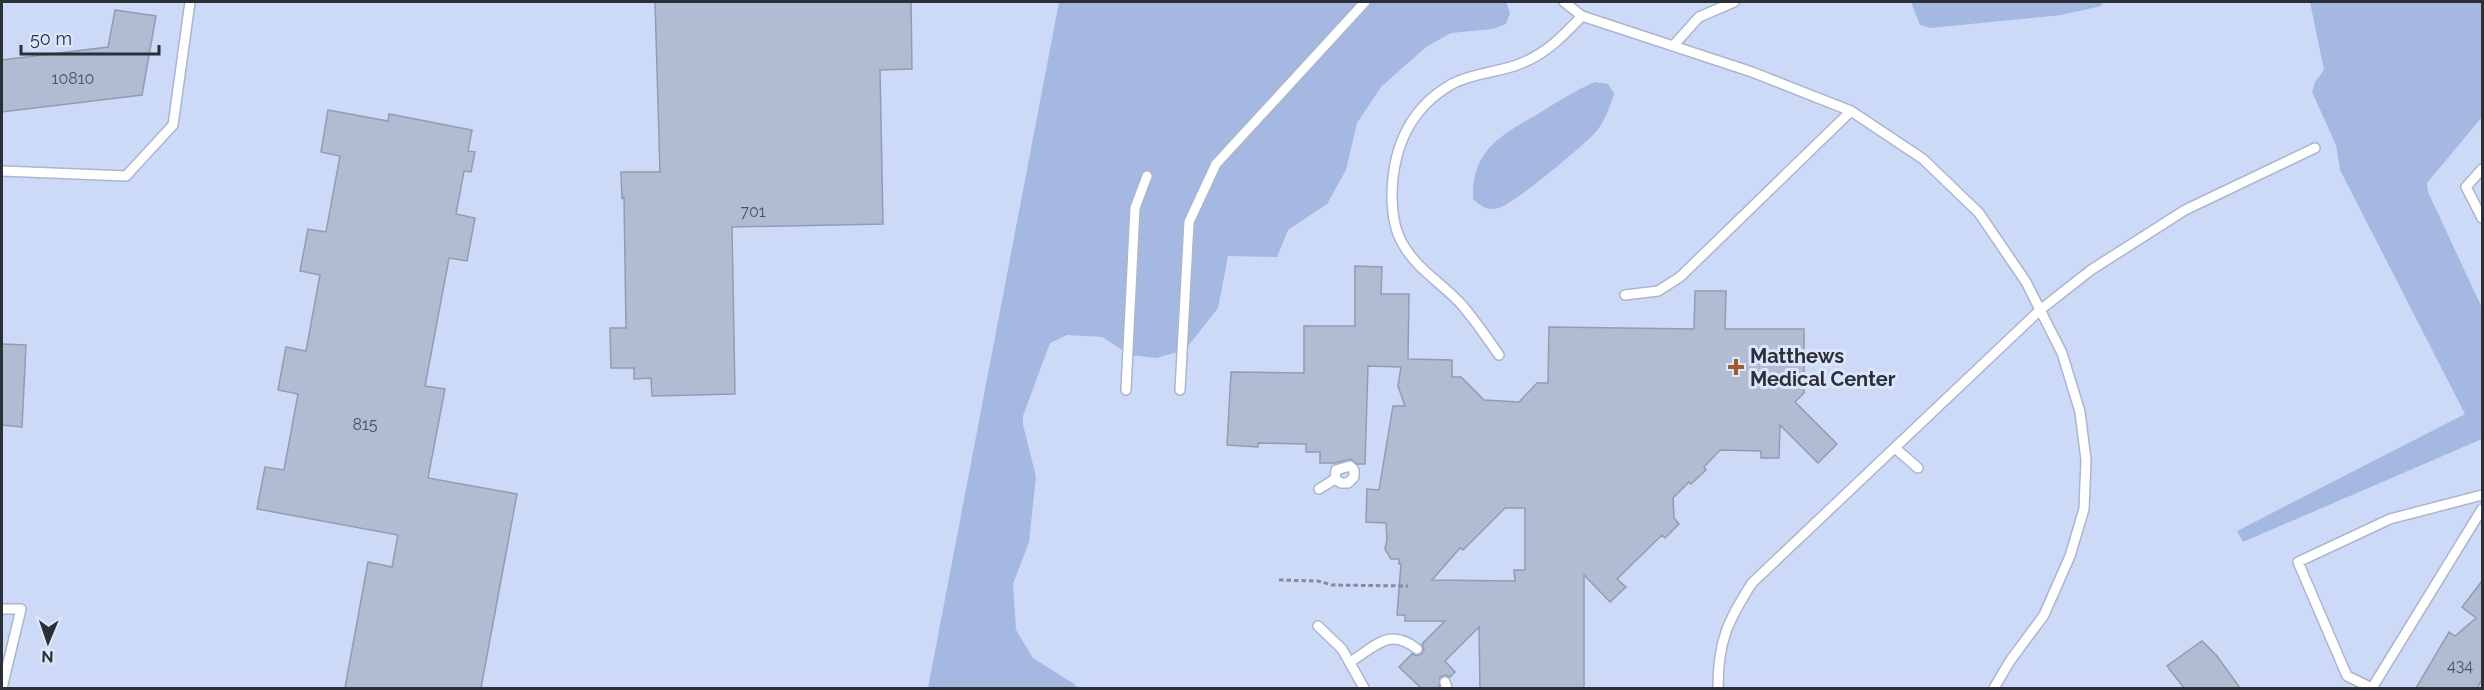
<svg xmlns="http://www.w3.org/2000/svg" width="2484" height="690" viewBox="0 0 2484 690" font-family="Raleway,sans-serif">
<style>
.built{fill:#ccdaf8}
.green{fill:#a4b8e1}
.building{fill:#b1bcd2;stroke:#919cb1;stroke-width:1.5;fill-rule:evenodd}
.lines{fill:none;stroke-linecap:round;stroke-linejoin:round}
.service-casing{stroke:#abb6cc;stroke-width:12}
.path{stroke:#848c9c;stroke-width:3;stroke-dasharray:4.5 3;stroke-linecap:butt}
.service{stroke:#fff;stroke-width:9}
.poi-dot{fill:#a05e2c;stroke:#dbe6fd;stroke-width:2}
.labels{text-anchor:middle;stroke-width:6;stroke-linejoin:round;paint-order:stroke}
.number-label{font-size:16px;fill:#4c525e}
.poi-label{font-size:20px;font-weight:bold;fill:#2b2f38;stroke:#dbe6fd;text-anchor:start}
</style>
<rect width="100%" height="100%" fill="#dbe6fd"/>
<path class="built" d="M2,2H2346L2482,96V688H2Z"/>
<path class="green" d="M1059,2H1506L1510,13L1506,24L1493,29L1451,33L1426,47L1381,87L1357,123L1346,170L1327,204L1288,230L1277,257L1228,256L1218,308L1185,350L1156,358L1130,355L1102,337L1067,335L1050,343L1023,416V425L1036,477L1029,542L1013,584L1016,630L1033,658L1074,684L1078,688H928Z
M1911,2H2103L2101,6L2061,15L1930,28L1920,25Z
M2310,2H2482V117L2427,183L2428,192L2482,308V439L2243,542L2237,531L2465,414L2340,170L2336,145L2312,92L2315,82L2324,70Z
M1595,82L1608,84L1614,94C1609,109 1604,124 1593,135C1580,148 1513,205 1498,208C1487,211 1481,206 1473,199C1471,151 1501,135 1538,114C1557,102 1574,91 1595,82Z"/>
<path class="building" d="M655,2H911L912,69L880,70L883,224L732,227L735,394L652,396L651,378L634,379V368H611L610,328H626L624,197L622,198L621,172H660Z
M115,10L156,16L142,95L2,112V60L108,47Z
M328,110L388,121L389,114L472,130L468,151L475,152L471,172L464,171L456,214L475,218L467,261L449,258L425,386L445,389L428,478L517,494L481,688H345L368,562L392,567L398,535L257,509L265,467L284,470L298,394L278,390L286,347L306,351L320,275L300,271L308,229L326,232L340,156L321,152Z
M1355,266L1382,267L1381,294H1409L1408,359L1452,360V377H1461L1484,400L1519,402L1537,383H1548L1549,327L1694,329L1695,291H1726L1725,329H1804V393L1795,402L1837,444L1818,463L1780,425L1779,458H1761V451L1720,450L1704,467L1706,470L1691,484L1689,482L1673,498L1674,518L1679,524L1665,538L1662,535L1617,579L1626,587L1610,602L1584,575V688H1480L1479,627L1445,661L1455,672L1450,677L1446,675L1440,677L1439,688H1421L1399,667L1412,654L1417,656L1422,653L1424,649L1422,644L1445,621H1405V615H1397L1401,564H1399V559H1391L1385,549L1387,540L1386,523L1366,522L1367,489L1379,490L1393,406H1405L1398,386L1401,367L1368,366L1365,464H1357L1351,459L1335,463H1320V452H1306V444L1258,443V447L1227,445L1231,372L1304,373V326H1355ZM1505,508H1525V570H1514L1515,581L1432,580L1460,548L1463,550Z
M2,344L26,345L22,427L2,425Z
M2482,581V680L2477,688H2416L2449,632L2455,636L2476,618L2462,607Z
M2202,641L2217,656L2240,688H2184L2167,666Z"/>
<g class="lines">
<g class="service-casing">
<path id="service" d="M1564,2L1582,16L1752,72L1851,111L1923,159L1979,213L2026,282L2062,353L2080,412L2086,460L2084,509L2070,556L2044,615L2010,661L1994,688
M1673,46L1699,17L1734,2
M2482,169L2466,187L2482,218
M2,171L126,176L173,125L190,2
M1625,295L1658,291L1680,277L1851,111
M1499,355C1487,338 1475,320 1461,304C1443,284 1418,270 1404,246C1394,231 1392,211 1392,194C1393,147 1410,108 1452,84C1474,72 1499,73 1522,63C1547,53 1564,35 1582,16
M1126,390L1135,208L1147,176
M1180,390L1189,222L1216,164L1365,2
M1895,448L1918,468
M1319,489L1335,479L1341,483H1348L1354,477V470L1350,466L1336,470L1335,479
M2482,495L2390,519L2298,562L2347,676L2372,688L2482,509
M2,609H21L2,688
M1318,626L1342,649L1364,688
M1350,662C1376,646 1389,627 1417,649
M1445,682L1447,688
M1718,688C1718,642 1727,622 1752,583L2040,310L2091,270L2185,210L2315,148"/>
</g>
<path class="path" d="M1279,580L1318,581L1332,585L1408,586"/>
<use href="#service" class="service"/>
</g>
<path class="poi-dot" d="M1733 358h6v6h6v6h-6v6h-6v-6h-6v-6h6z"/>
<g class="labels">
<g class="number-label">
<text x="73" y="84">10810</text>
<text x="753" y="217">701</text>
<text x="365" y="430">815</text>
<text x="2460" y="671">434</text>
</g>
<g class="poi-label">
<text x="1750" y="363">Matthews<tspan x="1750" dy="23">Medical Center</tspan></text>
</g>
</g>
<rect width="2484" height="690" fill="none" stroke="#2b2f38" stroke-width="6"/>
<g transform="translate(48 642) rotate(182)" stroke="#dbe6fd" stroke-width="4.5" paint-order="stroke">
<path d="M0-4.5L10 22L0 15L-10 22Z" fill="#2b2f38"/>
<text y="-9" font-size="16" font-weight="bold" text-anchor="middle" fill="#2b2f38">N</text>
</g>
<path d="M21 45v9h138v-9" fill="none" stroke="#2b2f38" stroke-width="3"/>
<text x="30" y="45" font-size="18" fill="#2b2f38" stroke="#dbe6fd" stroke-width="4.5" paint-order="stroke">50 m</text>
</svg>
